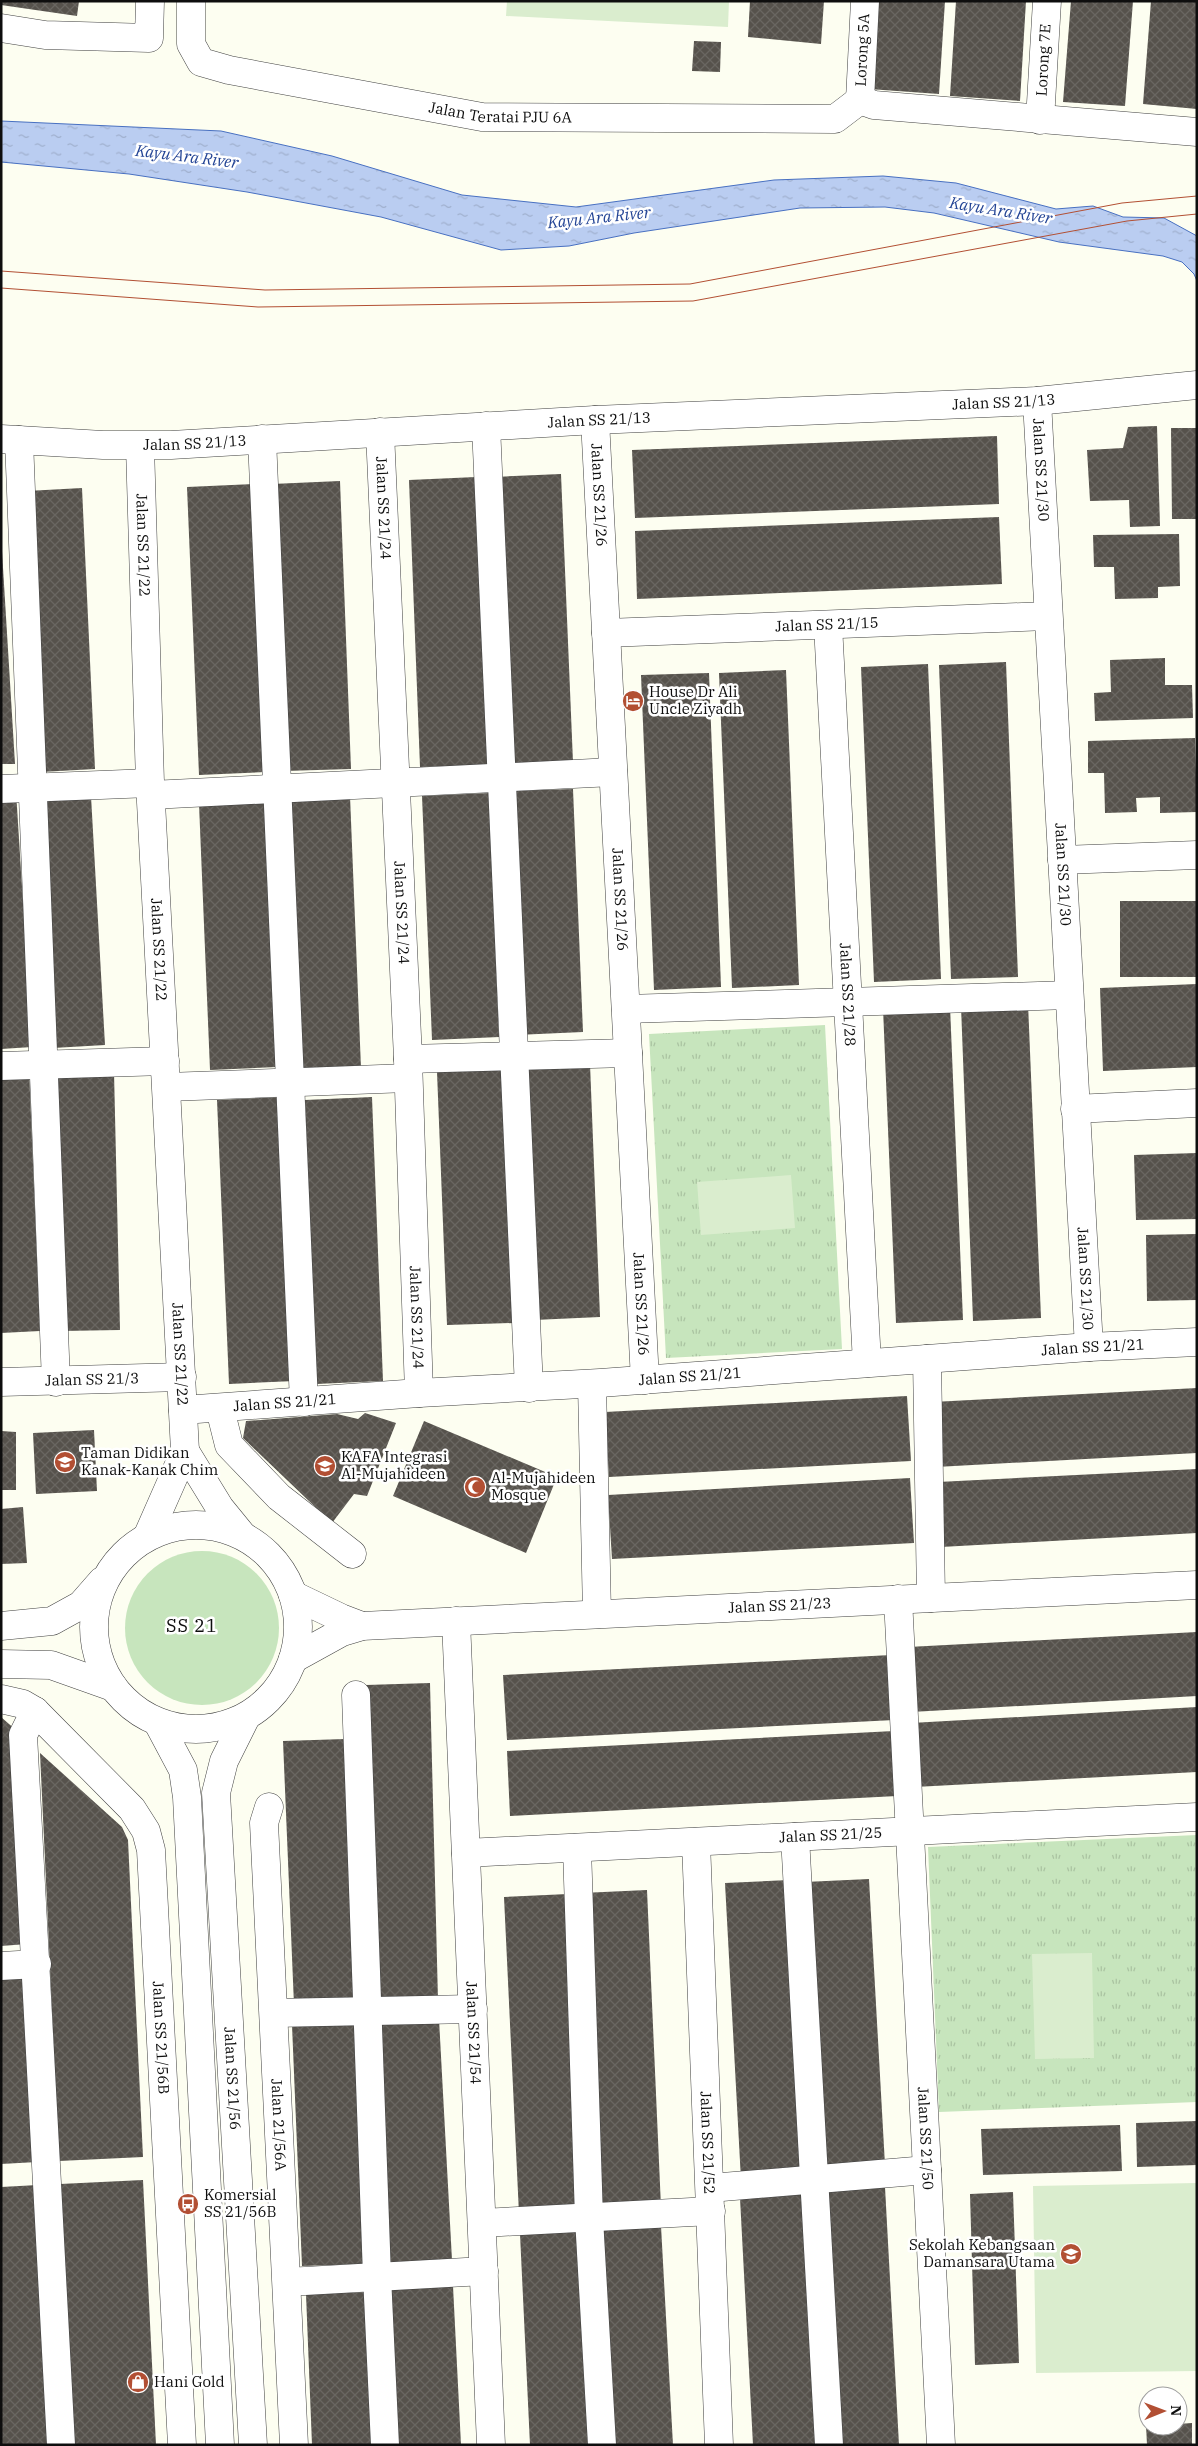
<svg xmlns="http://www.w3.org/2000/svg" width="1198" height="2446" viewBox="0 0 1198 2446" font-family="'IBM Plex Serif',serif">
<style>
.grass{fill:#c7e5bd}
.park{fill:url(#park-tufts)}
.pitch{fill:#daedce}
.water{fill:url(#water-ripples);stroke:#4870c1}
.building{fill:url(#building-cross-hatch)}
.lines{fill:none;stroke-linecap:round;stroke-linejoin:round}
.minor-casing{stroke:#414141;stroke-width:29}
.minor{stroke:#fff;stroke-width:28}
.tram{stroke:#b24f33;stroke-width:1}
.labels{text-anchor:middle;stroke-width:5;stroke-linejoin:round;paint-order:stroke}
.street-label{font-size:15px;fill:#0e0e0e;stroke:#fff}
.poi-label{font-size:15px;fill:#0e0e0e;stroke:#fff;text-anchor:start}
.water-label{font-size:16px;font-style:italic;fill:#234495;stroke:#fff}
.quarter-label{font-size:18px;letter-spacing:1px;fill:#0e0e0e;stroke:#fff}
</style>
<defs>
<pattern id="park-tufts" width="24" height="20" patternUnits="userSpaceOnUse" patternTransform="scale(1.25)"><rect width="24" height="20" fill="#c7e5bd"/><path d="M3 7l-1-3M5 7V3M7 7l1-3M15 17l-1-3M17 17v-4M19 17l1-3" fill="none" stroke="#aac3a1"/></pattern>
<pattern id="water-ripples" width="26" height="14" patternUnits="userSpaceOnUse" patternTransform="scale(1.25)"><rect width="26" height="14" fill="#bacdf1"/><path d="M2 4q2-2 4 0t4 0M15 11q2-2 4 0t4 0" fill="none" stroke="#9fafcd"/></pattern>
<pattern id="building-cross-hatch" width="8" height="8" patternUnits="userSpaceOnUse" patternTransform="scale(1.25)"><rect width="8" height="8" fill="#56524c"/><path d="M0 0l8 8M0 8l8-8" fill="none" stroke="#696661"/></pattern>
</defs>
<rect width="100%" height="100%" fill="#fdfef1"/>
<path class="grass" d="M125 1628a77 77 0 1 1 154 0a77 77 0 1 1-154 0Z"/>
<path class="park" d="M825,1025L842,1349L666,1358L649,1034Z
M1197,1835V2102L939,2112L928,1847Z"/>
<path class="pitch" d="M507,1H729L728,27L506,16Z
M791,1175L795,1228L701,1235L697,1182Z
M1092,1953L1094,2058L1035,2059L1032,1954Z
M1197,2183V2371L1036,2373L1033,2186Z"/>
<path class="water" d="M1,121L221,131L332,156L462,195L576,207L774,180L883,176L956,183L1056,209L1093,206L1123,217L1164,218L1197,236V281L1194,274L1182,262L1163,256L1059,242L934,213L885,207L800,208L634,233L569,246L501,250L381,217L247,192L129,174L1,162Z"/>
<path class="building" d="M1,1H79L77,16L1,5Z
M750,1H824L821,44L748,37Z
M875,1H945L939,94L869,89Z
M956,1H1026L1020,101L950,96Z
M1071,1H1133L1125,106L1063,102Z
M1151,1H1197V109L1143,104Z
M694,41L721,42L720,72L692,71Z
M1157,426L1160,526L1130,527L1129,500L1090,501L1087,450L1123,448L1128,427Z
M1171,428H1197V519H1172Z
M997,436L999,504L635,518L632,450Z
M561,474L573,762L506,765L494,477Z
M476,477L488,765L420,767L409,480Z
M340,481L351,769L284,771L272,484Z
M254,484L266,772L199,775L187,487Z
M82,488L95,769L41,772L27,491Z
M999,517L1002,584L637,599L635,531Z
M1179,534L1180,586L1158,587V598L1115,599L1114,567H1094L1093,535Z
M1,535L15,764H1Z
M1165,658V685H1192L1193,718L1095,721L1094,693L1111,692L1110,660Z
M1006,662L1018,977L951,979L939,665Z
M928,664L941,979L874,982L861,667Z
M786,670L799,985L732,988L719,673Z
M709,673L721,987L654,990L641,675Z
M1195,738L1197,812L1160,813V797L1136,798L1137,812L1105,813L1104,773H1088V741Z
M573,789L583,1032L516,1035L506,791Z
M16,791L32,1047L1,1049V792Z
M489,793L499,1037L432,1040L422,796Z
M91,796L105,1045L53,1048L39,799Z
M350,796L361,1068L294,1071L283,799Z
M266,801L277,1067L210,1070L199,804Z
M1120,901H1197V977H1120Z
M1197,984V1067L1103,1071L1100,988Z
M1028,1003L1041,1318L973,1321L961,1006Z
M950,1006L963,1320L896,1323L883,1008Z
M590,1064L600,1317L534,1320L523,1067Z
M29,1069L40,1331L1,1333V1071Z
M504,1070L514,1323L447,1325L437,1072Z
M114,1072L120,1330L61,1331L55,1073Z
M284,1097L295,1381L229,1384L217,1100Z
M372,1097L383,1381L316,1384L305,1100Z
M1197,1153V1219L1136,1220L1134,1155Z
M1197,1234V1300L1147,1301L1146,1235Z
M1197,1388V1453L936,1467L933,1402Z
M907,1396L911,1461L609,1477L605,1412Z
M365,1413L396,1423L367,1496L354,1494L332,1523L243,1438L246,1421L337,1414L358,1419Z
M424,1421L557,1477L526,1553L393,1496Z
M94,1430L97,1491L36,1494L33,1433Z
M1,1431L16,1432V1490H1Z
M1197,1469V1533L941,1547L938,1482Z
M910,1478L914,1543L612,1559L608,1495Z
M23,1507L27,1563L1,1564V1509Z
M1197,1632V1696L911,1712L908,1647Z
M891,1655L894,1720L507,1740L503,1675Z
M430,1683L438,2000L374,2002L366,1685Z
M1197,1707V1772L915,1787L911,1723Z
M1,1717L17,1731L27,1944L1,1946Z
M894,1731L897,1796L510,1816L507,1751Z
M345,1739L355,2002L294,2005L283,1741Z
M40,1753L122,1827L128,1840L143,2157L59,2161Z
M869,1879L885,2165L821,2169L805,1882Z
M789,1880L805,2176L741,2180L725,1883Z
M647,1890L661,2207L597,2210L582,1893Z
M568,1894L583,2211L519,2214L504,1897Z
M28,1967L37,2162L1,2164V1968Z
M439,2019L452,2260L388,2264L375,2023Z
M356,2023L366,2264L302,2266L292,2025Z
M1197,2121V2165L1137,2167L1136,2123Z
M1120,2125L1122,2171L983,2175L981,2129Z
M143,2180L156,2445H73L60,2184Z
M38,2185L50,2445H1V2187Z
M885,2187L899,2445H835L821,2191Z
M1013,2192L1019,2363L975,2365L970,2194Z
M804,2194L818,2445H753L740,2198Z
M661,2226L673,2445H609L597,2230Z
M584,2231L594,2445H530L520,2234Z
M453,2286L461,2445H397L389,2290Z
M370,2292L376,2445H312L306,2294Z
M1192,2423V2445H1147L1146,2425L1178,2426V2424Z"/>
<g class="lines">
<g class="minor-casing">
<g id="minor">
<path id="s1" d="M191,1V44L201,62L229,70L482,117L835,119L860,100"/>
<path d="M1,28L45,35L149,38L150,1"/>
<path d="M860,100L874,105L1197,132"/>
<path id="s2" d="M860,100L865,1"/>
<path id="s3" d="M1040,120L1047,1"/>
<path id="s4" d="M1037,401L1089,1347"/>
<path id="s5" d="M595,420L645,1380"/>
<path d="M486,426L529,1388"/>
<path id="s6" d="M380,432L408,1059L419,1393"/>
<path id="s7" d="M1,439L103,445H171L595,420L1037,401L1197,385"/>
<path d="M262,439L304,1402"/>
<path d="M19,440L56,1382"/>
<path id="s8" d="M140,446L150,783L185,1451L148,1535"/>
<path id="s9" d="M828,625L867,1363"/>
<path id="s10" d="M606,633L1047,616"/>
<path d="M1,789L150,783"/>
<path d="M151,795L613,772"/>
<path d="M1062,860L1197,855"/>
<path d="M626,1009L1069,995"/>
<path d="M408,1059L628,1053"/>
<path d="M1,1066L165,1061"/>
<path d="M167,1087L408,1078"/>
<path d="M1075,1109L1197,1103"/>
<path d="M927,1359L931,1598"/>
<path id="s11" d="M1,1382L182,1377"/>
<path d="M592,1384L597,1614"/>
<path d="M220,1409L229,1445L279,1497L352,1554"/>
<path id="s12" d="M183,1410L419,1393L600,1383L1089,1347L1197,1342"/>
<path d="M185,1451L220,1508L242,1535"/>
<circle cx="196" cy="1627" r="102"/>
<path d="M293,1595L341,1618L362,1626"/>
<path id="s13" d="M898,1599L941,2445"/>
<path id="s14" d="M456,1621L491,2445"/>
<path d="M1,1626L52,1621L81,1605L102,1581"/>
<path id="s15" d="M293,1659L342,1632L362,1626L1197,1585"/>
<path d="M1,1664L51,1665L113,1687"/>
<path d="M356,1695L377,2276L385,2445"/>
<path id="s16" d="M1,1699L23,1704L35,1711L132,1809L146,1831L151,1850L182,2445"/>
<path d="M35,1711L23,1735L61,2445"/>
<path id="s17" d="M246,1717L224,1761L216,1793L253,2445"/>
<path d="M158,1723L183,1770L187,1797L220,2445"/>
<path id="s18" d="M269,1807L264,1823L294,2445"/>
<path d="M795,1837L829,2445"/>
<path id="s19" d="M696,1842L719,2445"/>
<path d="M577,1848L589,2218L602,2445"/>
<path id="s20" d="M466,1853L1197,1817"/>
<path d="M1,1966L37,1964"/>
<path d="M274,2013L473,2009"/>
<path d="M710,2188L927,2170"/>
<path d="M482,2223L711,2211"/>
<path d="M287,2282L484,2271"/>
</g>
</g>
<use href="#minor" class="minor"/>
<path class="tram" d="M1,271L265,290L690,284L1122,203L1197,196
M1,288L258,307L693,301L1127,221L1197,214"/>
</g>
<defs>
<g id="hotel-disc" transform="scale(1.125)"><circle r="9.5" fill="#b24f33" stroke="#fff"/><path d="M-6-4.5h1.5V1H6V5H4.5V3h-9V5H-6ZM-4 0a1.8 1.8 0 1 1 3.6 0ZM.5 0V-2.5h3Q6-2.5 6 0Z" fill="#fff"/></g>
<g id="school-disc" transform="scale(1.125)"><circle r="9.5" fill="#b24f33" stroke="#fff"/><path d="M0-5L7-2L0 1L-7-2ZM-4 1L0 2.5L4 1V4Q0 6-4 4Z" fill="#fff"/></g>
<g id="mosque-disc" transform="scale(1.125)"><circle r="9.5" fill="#b24f33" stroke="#fff"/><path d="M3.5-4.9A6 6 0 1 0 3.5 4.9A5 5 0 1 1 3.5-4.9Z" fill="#fff"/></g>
<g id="bus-disc" transform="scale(1.125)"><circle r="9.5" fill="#b24f33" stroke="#fff"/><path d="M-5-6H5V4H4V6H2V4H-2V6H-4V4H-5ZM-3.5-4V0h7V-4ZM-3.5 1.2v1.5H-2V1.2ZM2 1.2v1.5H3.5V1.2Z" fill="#fff"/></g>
<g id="shop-disc" transform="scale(1.125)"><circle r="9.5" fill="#b24f33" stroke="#fff"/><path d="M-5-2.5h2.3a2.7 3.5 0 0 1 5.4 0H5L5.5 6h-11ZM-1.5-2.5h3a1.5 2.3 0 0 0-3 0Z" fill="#fff"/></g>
</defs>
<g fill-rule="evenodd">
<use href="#hotel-disc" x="633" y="701"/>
<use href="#school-disc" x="65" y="1462"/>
<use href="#school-disc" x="325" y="1466"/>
<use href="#mosque-disc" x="475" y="1487"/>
<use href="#bus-disc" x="188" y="2204"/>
<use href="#school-disc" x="1071" y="2254"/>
<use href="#shop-disc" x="138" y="2382"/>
</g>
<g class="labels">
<g class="street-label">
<text dy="5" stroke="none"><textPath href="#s2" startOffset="50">Lorong 5A</textPath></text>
<text dy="5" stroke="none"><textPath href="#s3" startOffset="60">Lorong 7E</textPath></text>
<text dy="5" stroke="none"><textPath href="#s1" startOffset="368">Jalan Teratai PJU 6A</textPath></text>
<text dy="5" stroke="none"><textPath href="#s7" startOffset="1004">Jalan SS 21/13</textPath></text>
<text dy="5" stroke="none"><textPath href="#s7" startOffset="599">Jalan SS 21/13</textPath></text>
<text dy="5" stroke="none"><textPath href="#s7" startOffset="194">Jalan SS 21/13</textPath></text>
<text dy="5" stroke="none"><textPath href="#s4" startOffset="69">Jalan SS 21/30</textPath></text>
<text dy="5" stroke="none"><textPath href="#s5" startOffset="75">Jalan SS 21/26</textPath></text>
<text dy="5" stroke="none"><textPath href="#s6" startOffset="76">Jalan SS 21/24</textPath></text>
<text dy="5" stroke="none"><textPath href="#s8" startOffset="99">Jalan SS 21/22</textPath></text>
<text dy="5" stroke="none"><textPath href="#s10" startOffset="221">Jalan SS 21/15</textPath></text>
<text dy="5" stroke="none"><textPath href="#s4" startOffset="474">Jalan SS 21/30</textPath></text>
<text dy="5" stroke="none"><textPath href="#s5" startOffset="480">Jalan SS 21/26</textPath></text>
<text dy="5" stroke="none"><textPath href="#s6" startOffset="481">Jalan SS 21/24</textPath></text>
<text dy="5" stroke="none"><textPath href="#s8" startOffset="504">Jalan SS 21/22</textPath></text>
<text dy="5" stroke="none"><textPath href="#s9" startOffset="370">Jalan SS 21/28</textPath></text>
<text dy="5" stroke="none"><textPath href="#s4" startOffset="879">Jalan SS 21/30</textPath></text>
<text dy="5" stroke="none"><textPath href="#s5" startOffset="885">Jalan SS 21/26</textPath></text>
<text dy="5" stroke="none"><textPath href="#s6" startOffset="886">Jalan SS 21/24</textPath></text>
<text dy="5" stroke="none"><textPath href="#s12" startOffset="912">Jalan SS 21/21</textPath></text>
<text dy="5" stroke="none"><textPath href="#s8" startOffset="909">Jalan SS 21/22</textPath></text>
<text dy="5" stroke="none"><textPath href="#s12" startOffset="508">Jalan SS 21/21</textPath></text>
<text dy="5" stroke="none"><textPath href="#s11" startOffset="91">Jalan SS 21/3</textPath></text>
<text dy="5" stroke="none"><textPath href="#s12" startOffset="102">Jalan SS 21/21</textPath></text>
<text dy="5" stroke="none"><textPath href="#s15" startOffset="495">Jalan SS 21/23</textPath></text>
<text dy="5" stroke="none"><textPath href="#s20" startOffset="365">Jalan SS 21/25</textPath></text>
<text dy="5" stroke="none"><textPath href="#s14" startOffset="412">Jalan SS 21/54</textPath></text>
<text dy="5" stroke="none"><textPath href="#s16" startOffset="408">Jalan SS 21/56B</textPath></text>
<text dy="5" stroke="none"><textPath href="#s17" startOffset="368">Jalan SS 21/56</textPath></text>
<text dy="5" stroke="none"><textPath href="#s18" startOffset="319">Jalan 21/56A</textPath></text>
<text dy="5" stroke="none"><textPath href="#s13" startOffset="540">Jalan SS 21/50</textPath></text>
<text dy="5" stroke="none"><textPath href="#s19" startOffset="301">Jalan SS 21/52</textPath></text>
</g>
<g class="poi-label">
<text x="649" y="697">House Dr Ali<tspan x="649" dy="17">Uncle Ziyadh</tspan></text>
<text x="81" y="1458">Taman Didikan<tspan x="81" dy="17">Kanak-Kanak Chim</tspan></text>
<text x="341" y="1462">KAFA Integrasi<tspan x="341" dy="17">Al-Mujahideen</tspan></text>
<text x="491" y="1483">Al-Mujahideen<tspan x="491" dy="17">Mosque</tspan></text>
<text x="204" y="2200">Komersial<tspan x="204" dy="17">SS 21/56B</tspan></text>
<text x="1055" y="2250" text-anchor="end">Sekolah Kebangsaan<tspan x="1055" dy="17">Damansara Utama</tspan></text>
<text x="154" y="2387">Hani Gold</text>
</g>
<g class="water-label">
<text transform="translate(187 156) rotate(7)" y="6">Kayu Ara River</text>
<text transform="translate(1001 210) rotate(9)" y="6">Kayu Ara River</text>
<text transform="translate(599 217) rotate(-6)" y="6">Kayu Ara River</text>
</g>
<g class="quarter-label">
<text x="192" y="1632">SS 21</text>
</g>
</g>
<rect width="1198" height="2446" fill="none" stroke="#0e0e0e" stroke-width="5"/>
<g transform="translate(1163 2411) rotate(89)"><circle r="24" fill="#ffffff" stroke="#9f9f9f"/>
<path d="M0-4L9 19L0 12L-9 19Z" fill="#b24f33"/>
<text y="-8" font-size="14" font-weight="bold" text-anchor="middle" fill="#0e0e0e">N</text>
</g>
</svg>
